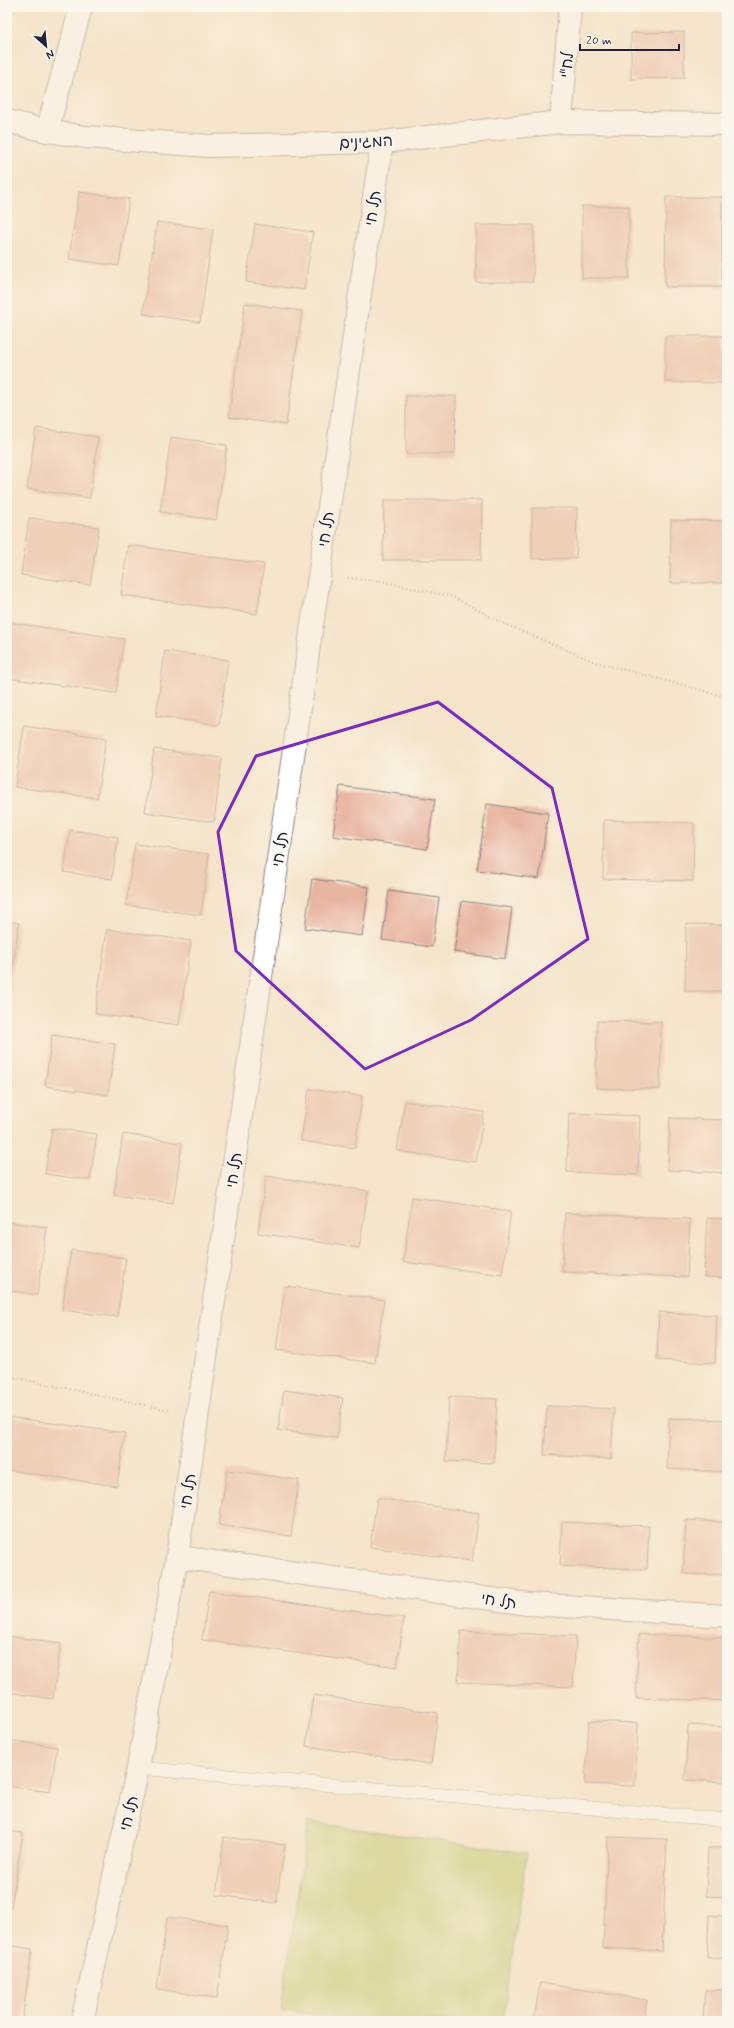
<svg xmlns="http://www.w3.org/2000/svg" width="734" height="2028" viewBox="0 0 734 2028" font-family="Mynerve,'Playpen Sans Hebrew',sans-serif">
<style>
.green{fill:#becd6f;stroke:#707855}
.building{fill:#e8b5a1}
.lines{fill:none;stroke-linecap:round;stroke-linejoin:round}
.service-casing{stroke:#8c8382;stroke-width:14}
.minor-casing{stroke:#8c8382;stroke-width:24}
.tertiary-casing{stroke:#8c8382;stroke-width:24}
.path{stroke:#8c8382;stroke-width:2.5;stroke-dasharray:1 3;stroke-linecap:butt}
.service{stroke:#fff;stroke-width:13}
.minor{stroke:#fff;stroke-width:22}
.tertiary{stroke:#fff;stroke-width:22}
.marked{fill:none;stroke:#7b2cbf;stroke-width:3;stroke-linejoin:round}
.labels{text-anchor:middle;stroke-width:3;stroke-linejoin:round;paint-order:stroke}
.street-label{font-size:16px;fill:#22223b;stroke:#fbf7ec}
</style>
<rect width="100%" height="100%" fill="#fbf7ec"/>
<filter id="ink" filterUnits="userSpaceOnUse"><feTurbulence type="fractalNoise" baseFrequency=".025" numOctaves="2"/><feDisplacementMap in="SourceGraphic" scale="8" xChannelSelector="R" yChannelSelector="G"/><feConvolveMatrix kernelMatrix="1 2 1 2 8 2 1 2 1" color-interpolation-filters="sRGB"/></filter>
<filter id="wash" filterUnits="userSpaceOnUse"><feTurbulence type="fractalNoise" baseFrequency=".012" numOctaves="4" result="noise"/><feDisplacementMap in="SourceGraphic" scale="16" xChannelSelector="R" yChannelSelector="G"/><feGaussianBlur stdDeviation="0.9" result="paint"/><feColorMatrix in="noise" values="0 0 0 0 0 0 0 0 0 0 0 0 0 0 0 0 0 1.4 0 .05"/><feComposite in="paint" operator="in"/></filter>
<g filter="url(#wash)">
<rect width="100%" height="100%" fill="#f5e4ca"/>
<path class="green" d="M308,1822L527,1853L503,2021H363L281,2010Z"/>
<g id="blocks">
<path class="building" d="M684,32V78L631,79V33Z
M79,192L129,199L119,266L69,259Z
M666,197H722V287H665Z
M582,206H629V278H582Z
M157,222L213,229L200,322L143,314Z
M255,224L313,232L304,290L246,282Z
M476,225H534L533,282H476Z
M245,303L302,311L286,425L229,417Z
M665,336H725V383L665,382Z
M406,396H456L455,454H406Z
M36,428L98,437L90,498L27,489Z
M171,437L227,445L216,520L160,512Z
M384,500H482L481,560H383Z
M532,508H577L576,558L532,559Z
M29,518L99,527L90,585L21,575Z
M671,520L725,521V583H670Z
M128,545L264,564L257,614L121,595Z
M7,622L124,639L116,693L7,678Z
M165,651L228,660L219,725L156,716Z
M24,726L106,738L97,798L15,787Z
M154,749L222,758L214,822L145,812Z
M340,786L435,799L427,849L333,836Z
M487,804L548,813L539,879L477,870Z
M604,820L694,823L693,881L603,879Z
M70,830L118,837L112,879L64,872Z
M135,844L209,854L201,915L126,905Z
M312,879L369,887L362,936L305,928Z
M389,891L439,898L432,947L382,940Z
M462,901L512,908L505,959L454,952Z
M7,921L19,923L10,990H7Z
M686,924L727,925V991H685Z
M107,929L191,941L179,1025L95,1014Z
M597,1021L661,1022L660,1089L596,1088Z
M52,1035L115,1044L108,1095L45,1086Z
M309,1089L362,1096L355,1148L301,1141Z
M405,1101L484,1112L476,1162L397,1151Z
M569,1113L640,1116L638,1175L567,1172Z
M670,1118L727,1120V1173L668,1170Z
M52,1128L97,1134L90,1180L45,1174Z
M123,1134L182,1143L173,1203L114,1195Z
M266,1176L368,1191L359,1248L258,1233Z
M412,1197L511,1211L502,1275L403,1262Z
M565,1213L690,1219L687,1277L562,1272Z
M707,1218L727,1219V1278L704,1277Z
M7,1222L47,1227L37,1295L7,1290Z
M71,1250L126,1258L117,1317L62,1310Z
M285,1286L384,1300L375,1363L276,1350Z
M659,1312L717,1315L715,1363L657,1360Z
M284,1390L343,1398L337,1438L278,1430Z
M449,1397L497,1399L494,1463L446,1461Z
M547,1406L614,1409L611,1459L544,1455Z
M7,1417L125,1433L117,1486L7,1470Z
M669,1418L727,1420V1472L667,1469Z
M227,1470L299,1480L291,1536L219,1525Z
M377,1498L479,1513L472,1561L370,1547Z
M686,1520L727,1522V1575L683,1574Z
M562,1522L649,1526L647,1569L560,1566Z
M209,1591L404,1618L397,1667L202,1640Z
M461,1631L576,1636L573,1687L458,1682Z
M639,1634L727,1638V1701L636,1698Z
M7,1636L61,1643L53,1699L7,1692Z
M313,1695L438,1713L431,1764L306,1746Z
M589,1721L638,1723L635,1786L585,1784Z
M688,1725L727,1727V1782L685,1780Z
M7,1740L57,1747L50,1792L7,1786Z
M7,1831L23,1833L11,1908H7Z
M224,1837L285,1845L276,1903L216,1895Z
M608,1837L667,1839L662,1951L603,1948Z
M708,1848H727V1897L706,1896Z
M709,1915L727,1916V1958H707Z
M167,1917L228,1925L217,1998L157,1989Z
M7,1945L32,1949L22,2021H7Z
M540,1983L647,2000L644,2021H534Z
M705,1990H727V2021H703Z"/>
</g>
</g>
<g filter="url(#ink)">
<use href="#blocks" fill-opacity="0" stroke="#8c8382" stroke-width="1"/>
<g class="lines">
<g class="service-casing">
<path id="service" d="M138,1768L727,1820"/>
</g>
<g class="minor-casing">
<path id="minor" d="M561,122L570,7
M47,131L81,7
M177,1557L529,1604L727,1616
M82,2021L138,1768L177,1557L382,142"/>
</g>
<g class="tertiary-casing">
<path id="tertiary" d="M7,121L47,131L86,137L209,146L382,142L561,122L727,124"/>
</g>
<path class="path" d="M348,578L381,581L453,597L505,624L595,662L727,697
M7,1376L169,1410"/>
<use href="#service" class="service"/>
<use href="#minor" class="minor"/>
<use href="#tertiary" class="tertiary"/>
</g>
</g>
<path d="M0 0H734V2028H0ZM438,702L552,788L588,939L471,1020L365,1069L236,951L218,832L256,756Z" fill="#f5e4ca" fill-opacity=".55" fill-rule="evenodd"/>
<path class="marked" d="M438,702L552,788L588,939L471,1020L365,1069L236,951L218,832L256,756Z"/>
<g class="labels">
<g class="street-label">
<text transform="translate(566 65) rotate(-85)" y="6">לח"י</text>
<text transform="translate(366 141) rotate(-3)" y="6">המגינים</text>
<text transform="translate(372 208) rotate(-82)" y="6">תל חי</text>
<text transform="translate(325 529) rotate(-82)" y="6">תל חי</text>
<text transform="translate(279 849) rotate(-82)" y="6">תל חי</text>
<text transform="translate(233 1170) rotate(-82)" y="6">תל חי</text>
<text transform="translate(187 1491) rotate(-82)" y="6">תל חי</text>
<text transform="translate(499 1600) rotate(8)" y="6">תל חי</text>
<text transform="translate(128 1813) rotate(-77)" y="6">תל חי</text>
</g>
</g>
<rect width="734" height="2028" fill="none" stroke="#fbf7ec" stroke-width="24"/>
<g transform="translate(46 46) rotate(153)" stroke="#fbf7ec" stroke-width="3" paint-order="stroke">
<path d="M0-3L7 15L0 10L-7 15Z" fill="#22223b"/>
<text y="-6" font-size="11" font-weight="bold" text-anchor="middle" fill="#22223b">N</text>
</g>
<path d="M580 44v6h99v-6" fill="none" stroke="#22223b" stroke-width="2"/>
<text x="586" y="44" font-size="12" fill="#22223b" stroke="#fbf7ec" stroke-width="3" paint-order="stroke">20 m</text>
</svg>
